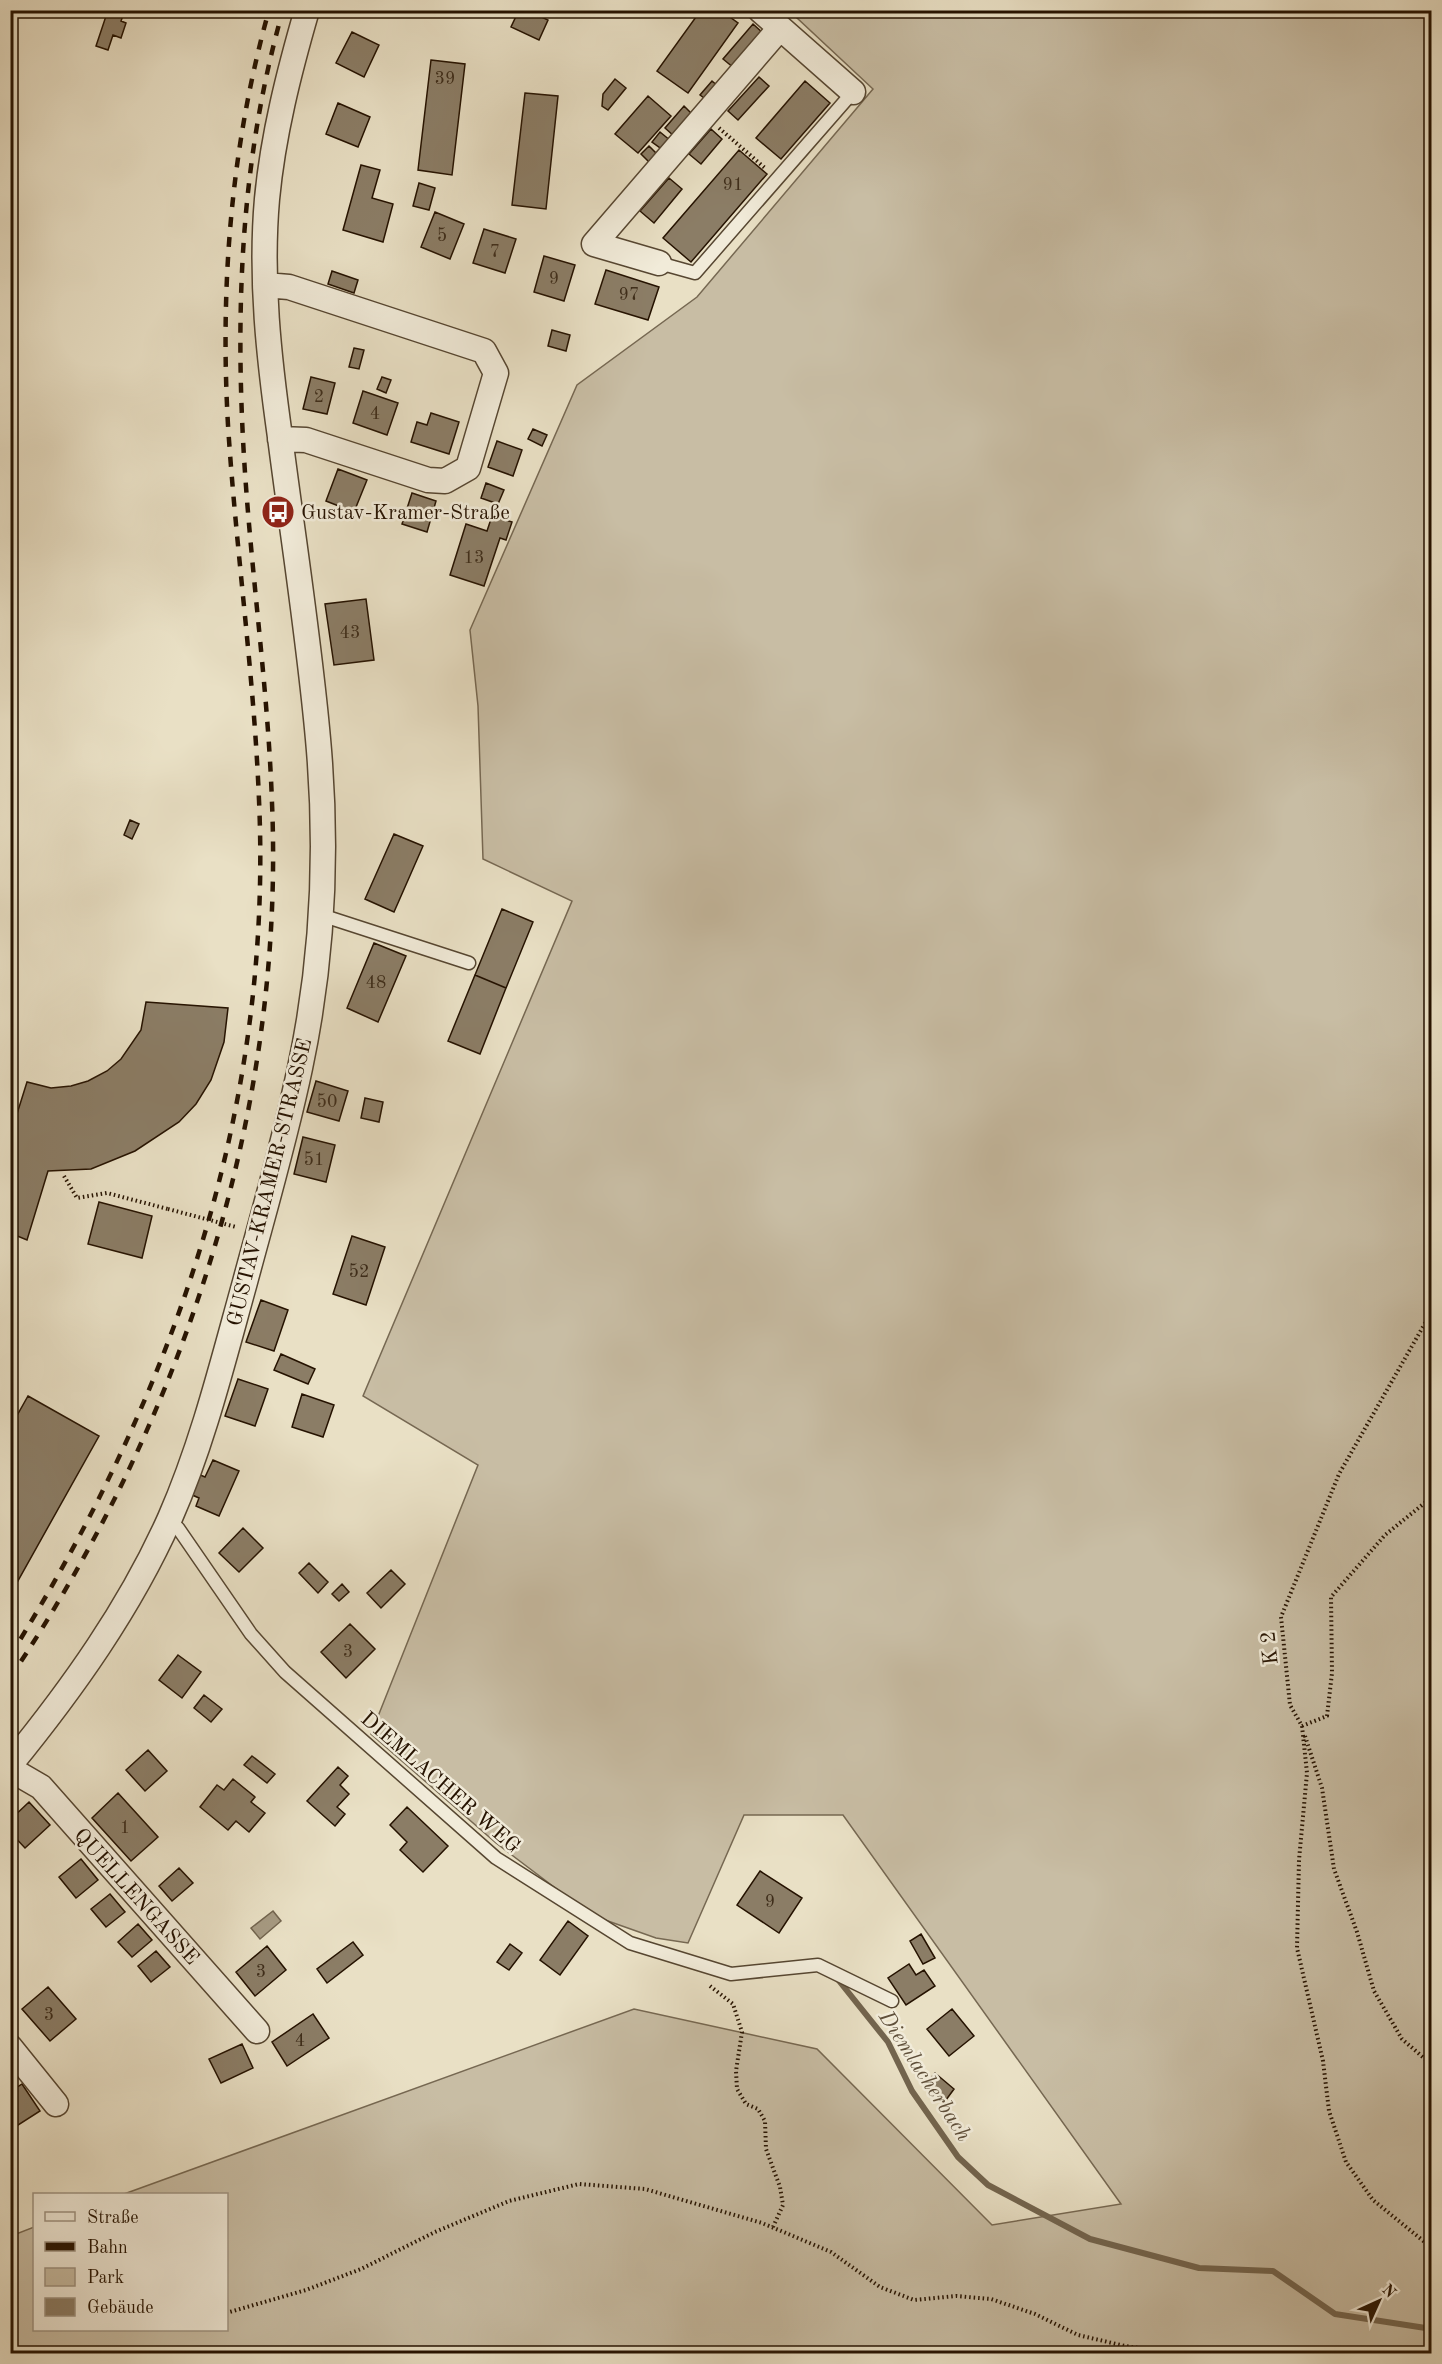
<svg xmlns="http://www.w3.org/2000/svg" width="1442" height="2364" viewBox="0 0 1442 2364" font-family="'Old Standard TT',serif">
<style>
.green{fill:#c8bda4;stroke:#766852;stroke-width:1.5}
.water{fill:#a69a82;stroke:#72644e;stroke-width:1.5}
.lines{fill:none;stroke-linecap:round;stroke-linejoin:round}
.stream{stroke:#72644e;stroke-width:6}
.building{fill:#8b7d66;stroke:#251200;stroke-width:1.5}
.service-casing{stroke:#564631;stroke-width:15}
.minor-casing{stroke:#564631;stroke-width:27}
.path{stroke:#251200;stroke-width:4;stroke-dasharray:1.5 3;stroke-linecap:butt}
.service{stroke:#f1ebd9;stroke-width:12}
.minor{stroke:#f1ebd9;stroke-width:24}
.rail{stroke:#251200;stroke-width:4.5;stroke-dasharray:10 10;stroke-linecap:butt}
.path-bridge{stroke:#251200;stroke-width:4;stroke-dasharray:1.5 3;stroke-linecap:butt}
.labels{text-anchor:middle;stroke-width:5;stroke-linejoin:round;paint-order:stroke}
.number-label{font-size:18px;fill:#3e2d1a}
.poi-label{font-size:21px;fill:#251200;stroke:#f1ebd9;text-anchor:start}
.street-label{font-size:21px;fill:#251200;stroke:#f1ebd9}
.water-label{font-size:22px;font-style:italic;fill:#5f4f3a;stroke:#f1ebd9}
</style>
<rect width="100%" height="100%" fill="#e9e0c5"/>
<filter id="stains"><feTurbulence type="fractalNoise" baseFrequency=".00333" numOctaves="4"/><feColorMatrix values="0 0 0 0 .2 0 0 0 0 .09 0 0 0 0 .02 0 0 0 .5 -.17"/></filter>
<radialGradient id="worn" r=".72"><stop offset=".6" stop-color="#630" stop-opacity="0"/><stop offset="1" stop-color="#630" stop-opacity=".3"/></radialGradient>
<path class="green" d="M804,11H1431V2353L11,2354V2236L34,2227V2330H226V2194H124L634,2009L817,2049L992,2225L1121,2204L843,1815H744L688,1943L656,1938L591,1915L496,1843L371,1734L478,1465L363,1396L572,901L483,859L478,706L470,630L577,385L697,297L873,89L796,17Z"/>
<path class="water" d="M273,1911L281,1921L260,1939L251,1928Z"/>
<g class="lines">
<path class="stream" d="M836,1977L888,2042L912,2091L958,2157L988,2185L1090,2239L1199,2268L1273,2271L1335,2314L1432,2329"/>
</g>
<path class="building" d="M108,10L124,13L121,21L126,23L121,38L113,35L108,50L96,46Z
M519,10H527L548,20L539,40L511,27Z
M701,10H720L738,23L688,93L657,71Z
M753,24L764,34L734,68L723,59Z
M352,32L379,45L364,77L336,63Z
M431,60L465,64L452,175L418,170Z
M759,77L769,86L738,120L728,111Z
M615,79L626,88L608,110L602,106L603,94Z
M712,81L719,87L708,101L700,95Z
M805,81L830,103L781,159L756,138Z
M525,93L558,96L546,209L512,205Z
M648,96L671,116L638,153L615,134Z
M338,103L370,117L358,147L326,134Z
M684,106L694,116L675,137L665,128Z
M711,129L722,139L701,164L689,154Z
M660,132L671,141L663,150L652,142Z
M649,146L659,156L651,164L641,154Z
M739,150L767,174L691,262L663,238Z
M361,165L380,170L372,198L393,204L383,242L343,230Z
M669,178L682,189L654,223L640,211Z
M419,183L435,188L429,210L413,206Z
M435,212L464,224L450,259L421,247Z
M484,229L516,239L505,273L473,263Z
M544,256L575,265L564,301L534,292Z
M606,270L659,287L648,320L595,304Z
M332,271L358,280L354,293L328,284Z
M552,330L570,335L566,351L548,346Z
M354,348L364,350L359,369L349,367Z
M311,377L335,383L327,414L303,409Z
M382,377L391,380L386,393L377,389Z
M363,391L398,403L387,435L353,423Z
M431,413L459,422L449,454L411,442L417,422L427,425Z
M533,429L547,435L542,446L528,439Z
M497,441L522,450L513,476L488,467Z
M338,469L367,480L354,512L326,501Z
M486,483L504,490L498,504L481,498Z
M412,493L436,501L427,532L402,524Z
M492,516L512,522L506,540L500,538L484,586L450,575L466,524L487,531Z
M366,599L374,660L334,665L325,604Z
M130,820L139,824L132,839L124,835Z
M394,834L423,846L394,912L365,899Z
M502,909L533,922L506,988L475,975Z
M374,943L406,956L378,1022L347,1008Z
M475,975L506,988L480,1054L448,1041Z
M146,1002L228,1008L224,1042L211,1080L196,1104L179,1122L135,1151L91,1169L48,1171L27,1240L10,1233V1136L27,1082L51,1088L71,1086L88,1081L107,1071L121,1059L141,1030Z
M316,1081L348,1091L339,1121L307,1112Z
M365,1098L383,1102L379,1122L361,1118Z
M303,1137L335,1145L326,1182L294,1174Z
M99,1202L152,1216L142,1258L88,1244Z
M352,1236L385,1247L366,1305L333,1294Z
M261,1300L288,1310L274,1351L246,1342Z
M281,1354L315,1369L308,1384L274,1370Z
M238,1379L268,1389L255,1426L225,1416Z
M302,1394L334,1405L323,1437L292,1427Z
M28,1396L99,1436L10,1595V1428Z
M213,1460L239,1471L219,1516L196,1506L199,1498L190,1494L198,1474L205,1477Z
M243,1528L263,1548L239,1572L219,1553Z
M309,1563L328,1582L318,1593L299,1573Z
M391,1570L405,1584L381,1608L367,1593Z
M342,1584L349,1592L339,1601L332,1594Z
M350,1624L375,1649L346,1678L321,1652Z
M178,1655L201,1672L182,1698L159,1680Z
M204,1695L222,1709L211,1722L194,1708Z
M148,1750L167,1771L145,1791L126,1770Z
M252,1756L275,1774L267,1783L244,1765Z
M338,1767L348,1776L340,1785L349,1794L337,1807L345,1814L335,1826L307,1801Z
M233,1779L255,1797L251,1802L265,1813L249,1832L236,1821L228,1830L200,1807L217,1785L224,1790Z
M118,1793L158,1837L131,1861L92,1818Z
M29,1802L50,1825L25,1848L10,1832V1820Z
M407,1807L448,1846L423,1872L400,1850L407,1842L390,1825Z
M81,1859L98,1880L76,1898L59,1877Z
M179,1868L193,1883L172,1901L159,1886Z
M760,1871L802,1898L779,1933L737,1905Z
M110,1894L125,1912L106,1927L91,1909Z
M568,1921L588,1936L560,1975L540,1960Z
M138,1924L152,1940L132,1957L118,1942Z
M921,1934L935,1958L923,1964L910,1941Z
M353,1942L363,1955L327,1983L317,1969Z
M510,1944L522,1953L509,1970L497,1962Z
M267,1946L286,1970L255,1996L236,1972Z
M156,1951L170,1967L151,1982L138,1966Z
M909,1964L916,1975L924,1970L935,1986L906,2005L888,1978Z
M48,1987L76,2019L50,2041L22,2009Z
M952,2009L974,2036L949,2056L927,2029Z
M313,2014L329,2038L287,2066L272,2042Z
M242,2044L253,2068L221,2083L209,2059Z
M935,2073L954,2089L946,2100L926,2084Z
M22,2084L40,2111L12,2129L10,2092Z"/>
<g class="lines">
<g class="service-casing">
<path id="service" d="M659,263L695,273L853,92
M321,915L469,963
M169,1520L178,1528L251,1634L285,1672L496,1858L630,1943L731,1974L818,1965L892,2001"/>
</g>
<g class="minor-casing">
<path id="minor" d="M760,10L853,92
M659,263L594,244L780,28
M265,285L289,287L484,351L496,373L468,468L445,481L428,480L306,440L280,439
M10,1765C72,1689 130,1608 170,1518C203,1443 223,1361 245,1282C264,1211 285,1140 300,1068C323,960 328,848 318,739C309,638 293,538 280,437C269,359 260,279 267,199C273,135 289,72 307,10
M10,1769L41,1787L257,2031
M10,2047L56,2104"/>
</g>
<path class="path" d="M719,128L765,168
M64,1176L77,1198L107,1193L168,1209
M1432,1311L1339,1474L1281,1617L1290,1705L1302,1726L1327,1716L1332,1673L1331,1597L1385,1535L1432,1497
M1302,1726L1307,1773L1299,1860L1297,1948L1323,2061L1329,2111L1346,2162L1373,2200L1432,2248
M1305,1736L1322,1788L1334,1869L1357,1932L1374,1991L1402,2039L1432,2065
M710,1986L733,2004L742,2032L736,2071L737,2089L746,2104L758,2109L765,2121L766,2149L780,2187L783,2205L773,2227
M226,2313L306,2290L361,2269L435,2232L509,2201L579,2184L645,2189L762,2223L831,2252L880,2287L914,2300L956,2296L991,2299L1035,2314L1078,2335L1125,2346L1182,2354"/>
<use href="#service" class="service"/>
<use href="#minor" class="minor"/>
<path class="rail" d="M10,1656C173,1395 273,1110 259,800C254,675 236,550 228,425C220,286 231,145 269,10
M10,1678C182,1422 285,1113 272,803C268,688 251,573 244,457C235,307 241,156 283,10"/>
<path class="path-bridge" d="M168,1209L236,1227"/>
</g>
<defs>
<g id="bus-disc" transform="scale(1.725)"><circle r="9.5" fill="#8f2418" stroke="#f1ebd9"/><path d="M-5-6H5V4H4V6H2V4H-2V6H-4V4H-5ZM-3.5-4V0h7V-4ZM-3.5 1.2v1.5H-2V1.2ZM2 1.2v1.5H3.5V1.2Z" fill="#fff"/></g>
</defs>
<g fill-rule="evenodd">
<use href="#bus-disc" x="278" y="512"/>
</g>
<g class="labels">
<g class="number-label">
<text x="445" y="84">39</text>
<text x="733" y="190">91</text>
<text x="442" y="241">5</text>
<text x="495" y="257">7</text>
<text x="554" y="284">9</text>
<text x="629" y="300">97</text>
<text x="319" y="402">2</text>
<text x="375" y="419">4</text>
<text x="474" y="563">13</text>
<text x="350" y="638">43</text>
<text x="376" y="988">48</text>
<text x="327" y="1107">50</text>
<text x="314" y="1165">51</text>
<text x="359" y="1277">52</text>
<text x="348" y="1657">3</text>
<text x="125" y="1833">1</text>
<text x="770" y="1907">9</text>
<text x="261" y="1977">3</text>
<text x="49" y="2020">3</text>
<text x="300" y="2046">4</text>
</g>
<g class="poi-label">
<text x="301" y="519">Gustav-Kramer-Straße</text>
</g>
<g class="street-label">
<text transform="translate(269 1182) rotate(-76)" y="7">GUSTAV-KRAMER-STRASSE</text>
<text transform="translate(1269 1648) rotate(-96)" y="7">K 2</text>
<text transform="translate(441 1782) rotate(41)" y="7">DIEMLACHER WEG</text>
<text transform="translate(137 1896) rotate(48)" y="7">QUELLENGASSE</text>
</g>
<g class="water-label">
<text transform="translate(926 2075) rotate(57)" y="8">Diemlacherbach</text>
</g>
</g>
<rect width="1442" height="2364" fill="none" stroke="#e9e0c5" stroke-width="36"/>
<rect x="12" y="12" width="1418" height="2340" fill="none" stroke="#251200" stroke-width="3"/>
<rect x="18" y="18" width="1406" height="2328" fill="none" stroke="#251200" stroke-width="1.5"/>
<rect x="33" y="2193" width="195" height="138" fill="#f1ebd9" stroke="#9f9482" stroke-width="1.5"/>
<rect x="45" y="2212" width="30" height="9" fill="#f1ebd9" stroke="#9f9482" stroke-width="1.5"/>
<text x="87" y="2223" font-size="18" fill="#251200">Straße</text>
<rect x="45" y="2242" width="30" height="9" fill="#251200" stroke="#9f9482" stroke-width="1.5"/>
<text x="87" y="2253" font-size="18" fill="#251200">Bahn</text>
<rect x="45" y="2268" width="30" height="18" fill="#c8bda4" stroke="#9f9482" stroke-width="1.5"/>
<text x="87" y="2283" font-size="18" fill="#251200">Park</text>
<rect x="45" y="2298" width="30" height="18" fill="#8b7d66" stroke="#9f9482" stroke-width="1.5"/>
<text x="87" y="2313" font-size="18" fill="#251200">Gebäude</text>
<g transform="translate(1379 2301) rotate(45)" stroke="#f1ebd9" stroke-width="4.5" paint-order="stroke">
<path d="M0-4.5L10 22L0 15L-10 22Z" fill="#251200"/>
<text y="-9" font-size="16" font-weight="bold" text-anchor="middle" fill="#251200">N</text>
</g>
<rect width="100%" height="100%" filter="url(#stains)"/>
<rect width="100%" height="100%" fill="url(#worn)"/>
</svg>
